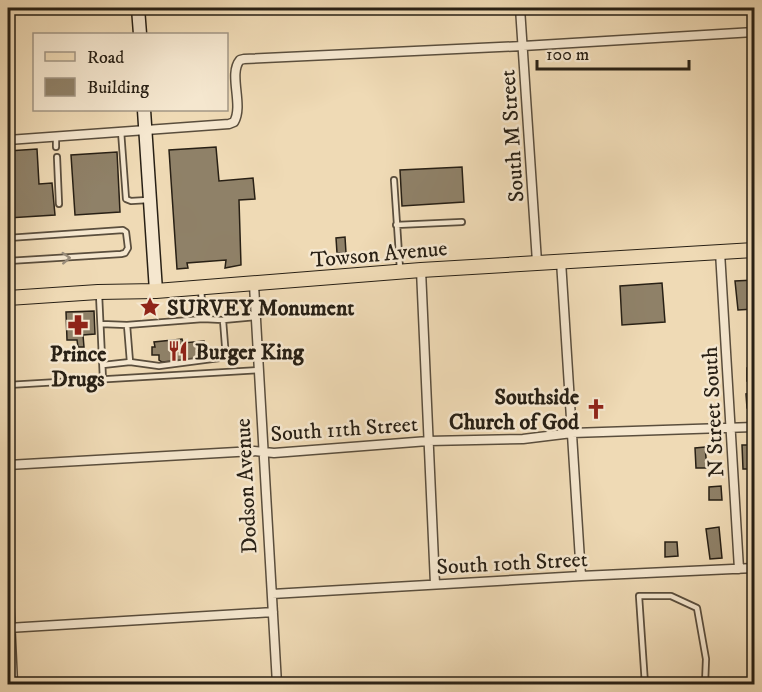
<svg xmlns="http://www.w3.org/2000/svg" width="762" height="692" viewBox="0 0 762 692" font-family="'IM FELL DW Pica',serif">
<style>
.building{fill:#8f8168;stroke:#282015;stroke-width:1.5}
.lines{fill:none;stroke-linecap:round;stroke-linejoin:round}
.lane-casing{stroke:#5a4e3d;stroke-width:8}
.street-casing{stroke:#5a4e3d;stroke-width:11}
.secondary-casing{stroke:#282015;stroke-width:15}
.primary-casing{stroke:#282015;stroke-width:16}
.lane{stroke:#f5e7cf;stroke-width:4.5}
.street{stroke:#f5e7cf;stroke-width:8}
.secondary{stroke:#f5e7cf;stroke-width:12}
.primary{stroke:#efdab5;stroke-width:14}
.oneway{stroke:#998d7b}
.labels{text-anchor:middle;stroke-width:5;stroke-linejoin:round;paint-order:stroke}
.street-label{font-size:22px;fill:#282015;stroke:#f5e7cf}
.poi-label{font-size:22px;font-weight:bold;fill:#282015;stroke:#f5e7cf;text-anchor:start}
</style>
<rect width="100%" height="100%" fill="#efdab5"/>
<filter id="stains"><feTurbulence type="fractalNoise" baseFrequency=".00333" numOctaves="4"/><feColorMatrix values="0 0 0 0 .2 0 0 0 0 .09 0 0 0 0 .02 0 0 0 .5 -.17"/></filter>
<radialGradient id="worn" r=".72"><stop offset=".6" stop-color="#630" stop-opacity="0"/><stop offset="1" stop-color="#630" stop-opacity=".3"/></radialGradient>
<path class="building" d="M216,147L219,181L253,178L255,199L239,200L241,265L225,268L226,260L187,263L188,268L177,269L169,150Z
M37,149L39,184L52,183L55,215L8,218V151Z
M117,152L120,212L75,215L71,155Z
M462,167L464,202L402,206L400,170Z
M345,237L346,253H337L336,238Z
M754,280V309L738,310L735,281Z
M662,283L665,322L622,325L620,286Z
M94,311L95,334L83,335L84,347H78L77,340H67L66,312Z
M182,339L183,343L204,341L205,358L162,362L159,360V355H152V347H155L154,342Z
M754,367V381H747V368Z
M753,385H754V408H747L746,394L753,393Z
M742,445H754V469H743Z
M705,447L707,468H696L695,448Z
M721,486L722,500H709V487Z
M719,527L722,558L710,559L706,529Z
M748,530H754V553H749Z
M665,542H677L678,556L665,557Z"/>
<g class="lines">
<g class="lane-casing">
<path id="lane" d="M121,131L126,199L131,201L148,200
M56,136V147
M57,157L59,204
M394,180L400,269
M396,225L462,222
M8,238L123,230L126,232L128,248L125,253L121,254L8,261
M9,238L10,261
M201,288L203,319L223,320L256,317
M99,294L103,380
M223,320L226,358
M101,324L127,325L130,362
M127,325L203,319
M103,365L130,362L159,366L258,353
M8,385L259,370
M645,684L639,596H671L697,608L706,659L705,684"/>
</g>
<g class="street-casing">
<path id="street" d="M520,8L537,262
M8,140L229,124L234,122C244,105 228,74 240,60L244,59L523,46L754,32
M720,252L739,569
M561,261L581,576
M421,270L435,584
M254,285L277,684
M8,465L254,451L274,453L428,441L523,439L572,433L754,427
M8,575L13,684
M272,594L581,576L754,568
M8,628L273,612"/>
</g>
<g class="secondary-casing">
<path id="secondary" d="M138,8L140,34
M144,110L156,291"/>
</g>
<g class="primary-casing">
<path id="primary" d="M8,298L98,292L156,291L421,270L754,250"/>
</g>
<use href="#lane" class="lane"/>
<use href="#street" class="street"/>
<use href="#secondary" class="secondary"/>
<use href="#primary" class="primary"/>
</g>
<defs><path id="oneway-chevron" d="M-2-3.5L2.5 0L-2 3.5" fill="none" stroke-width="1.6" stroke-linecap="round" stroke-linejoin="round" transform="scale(1.5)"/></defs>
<use class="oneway" href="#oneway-chevron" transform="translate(66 258) rotate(-3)"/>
<defs>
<g id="sight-bare" transform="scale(1.62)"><path d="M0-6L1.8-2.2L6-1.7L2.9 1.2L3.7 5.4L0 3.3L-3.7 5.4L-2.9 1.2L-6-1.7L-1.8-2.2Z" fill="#8f2418" stroke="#f5e7cf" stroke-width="2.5" paint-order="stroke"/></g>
<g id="pharmacy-bare" transform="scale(1.62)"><path d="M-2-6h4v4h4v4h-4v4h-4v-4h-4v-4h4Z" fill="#8f2418" stroke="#f5e7cf" stroke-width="2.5" paint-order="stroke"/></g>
<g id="restaurant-bare" transform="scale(1.62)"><path d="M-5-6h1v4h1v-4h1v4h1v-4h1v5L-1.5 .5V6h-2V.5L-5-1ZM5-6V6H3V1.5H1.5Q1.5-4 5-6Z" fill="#8f2418" stroke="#f5e7cf" stroke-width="2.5" paint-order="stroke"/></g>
<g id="church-bare" transform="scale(1.62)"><path d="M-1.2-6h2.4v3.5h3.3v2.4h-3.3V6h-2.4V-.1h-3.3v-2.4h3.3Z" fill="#8f2418" stroke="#f5e7cf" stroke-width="2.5" paint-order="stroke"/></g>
</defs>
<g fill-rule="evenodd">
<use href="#sight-bare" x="150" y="307"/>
<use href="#pharmacy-bare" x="78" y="325"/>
<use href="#restaurant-bare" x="178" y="351"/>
<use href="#church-bare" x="596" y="409"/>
</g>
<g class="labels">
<g class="street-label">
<text transform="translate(511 136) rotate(-94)" y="8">South M Street</text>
<text transform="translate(379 253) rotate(-5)" y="8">Towson Avenue</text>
<text transform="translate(712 412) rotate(-93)" y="8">N Street South</text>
<text transform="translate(344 428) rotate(-4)" y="8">South 11th Street</text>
<text transform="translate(245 486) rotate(-93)" y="8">Dodson Avenue</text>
<text transform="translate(512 562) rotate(-3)" y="8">South 10th Street</text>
</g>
<g class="poi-label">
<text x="167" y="315">SURVEY Monument</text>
<text x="195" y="359">Burger King</text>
<text x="78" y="361" text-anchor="middle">Prince<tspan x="78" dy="25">Drugs</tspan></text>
<text x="579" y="404" text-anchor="end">Southside<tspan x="579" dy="25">Church of God</tspan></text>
</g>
</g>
<rect width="762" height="692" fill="none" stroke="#efdab5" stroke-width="30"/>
<rect x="9" y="9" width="744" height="674" fill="none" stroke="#282015" stroke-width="3"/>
<rect x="15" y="15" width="732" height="662" fill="none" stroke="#282015" stroke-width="1.5"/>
<rect x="33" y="33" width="195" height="78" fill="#f5e7cf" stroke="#a39785" stroke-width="1.5"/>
<rect x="45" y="52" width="30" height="9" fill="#efdab5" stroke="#a39785" stroke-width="1.5"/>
<text x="87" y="63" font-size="18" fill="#282015">Road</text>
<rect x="45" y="78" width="30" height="18" fill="#8f8168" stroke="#a39785" stroke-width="1.5"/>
<text x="87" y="93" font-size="18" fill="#282015">Building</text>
<path d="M537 60v9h152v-9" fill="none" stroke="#282015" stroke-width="3"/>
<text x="546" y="60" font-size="18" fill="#282015" stroke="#f5e7cf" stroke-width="4.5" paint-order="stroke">100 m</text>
<rect width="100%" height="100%" filter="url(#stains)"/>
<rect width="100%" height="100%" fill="url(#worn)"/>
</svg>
